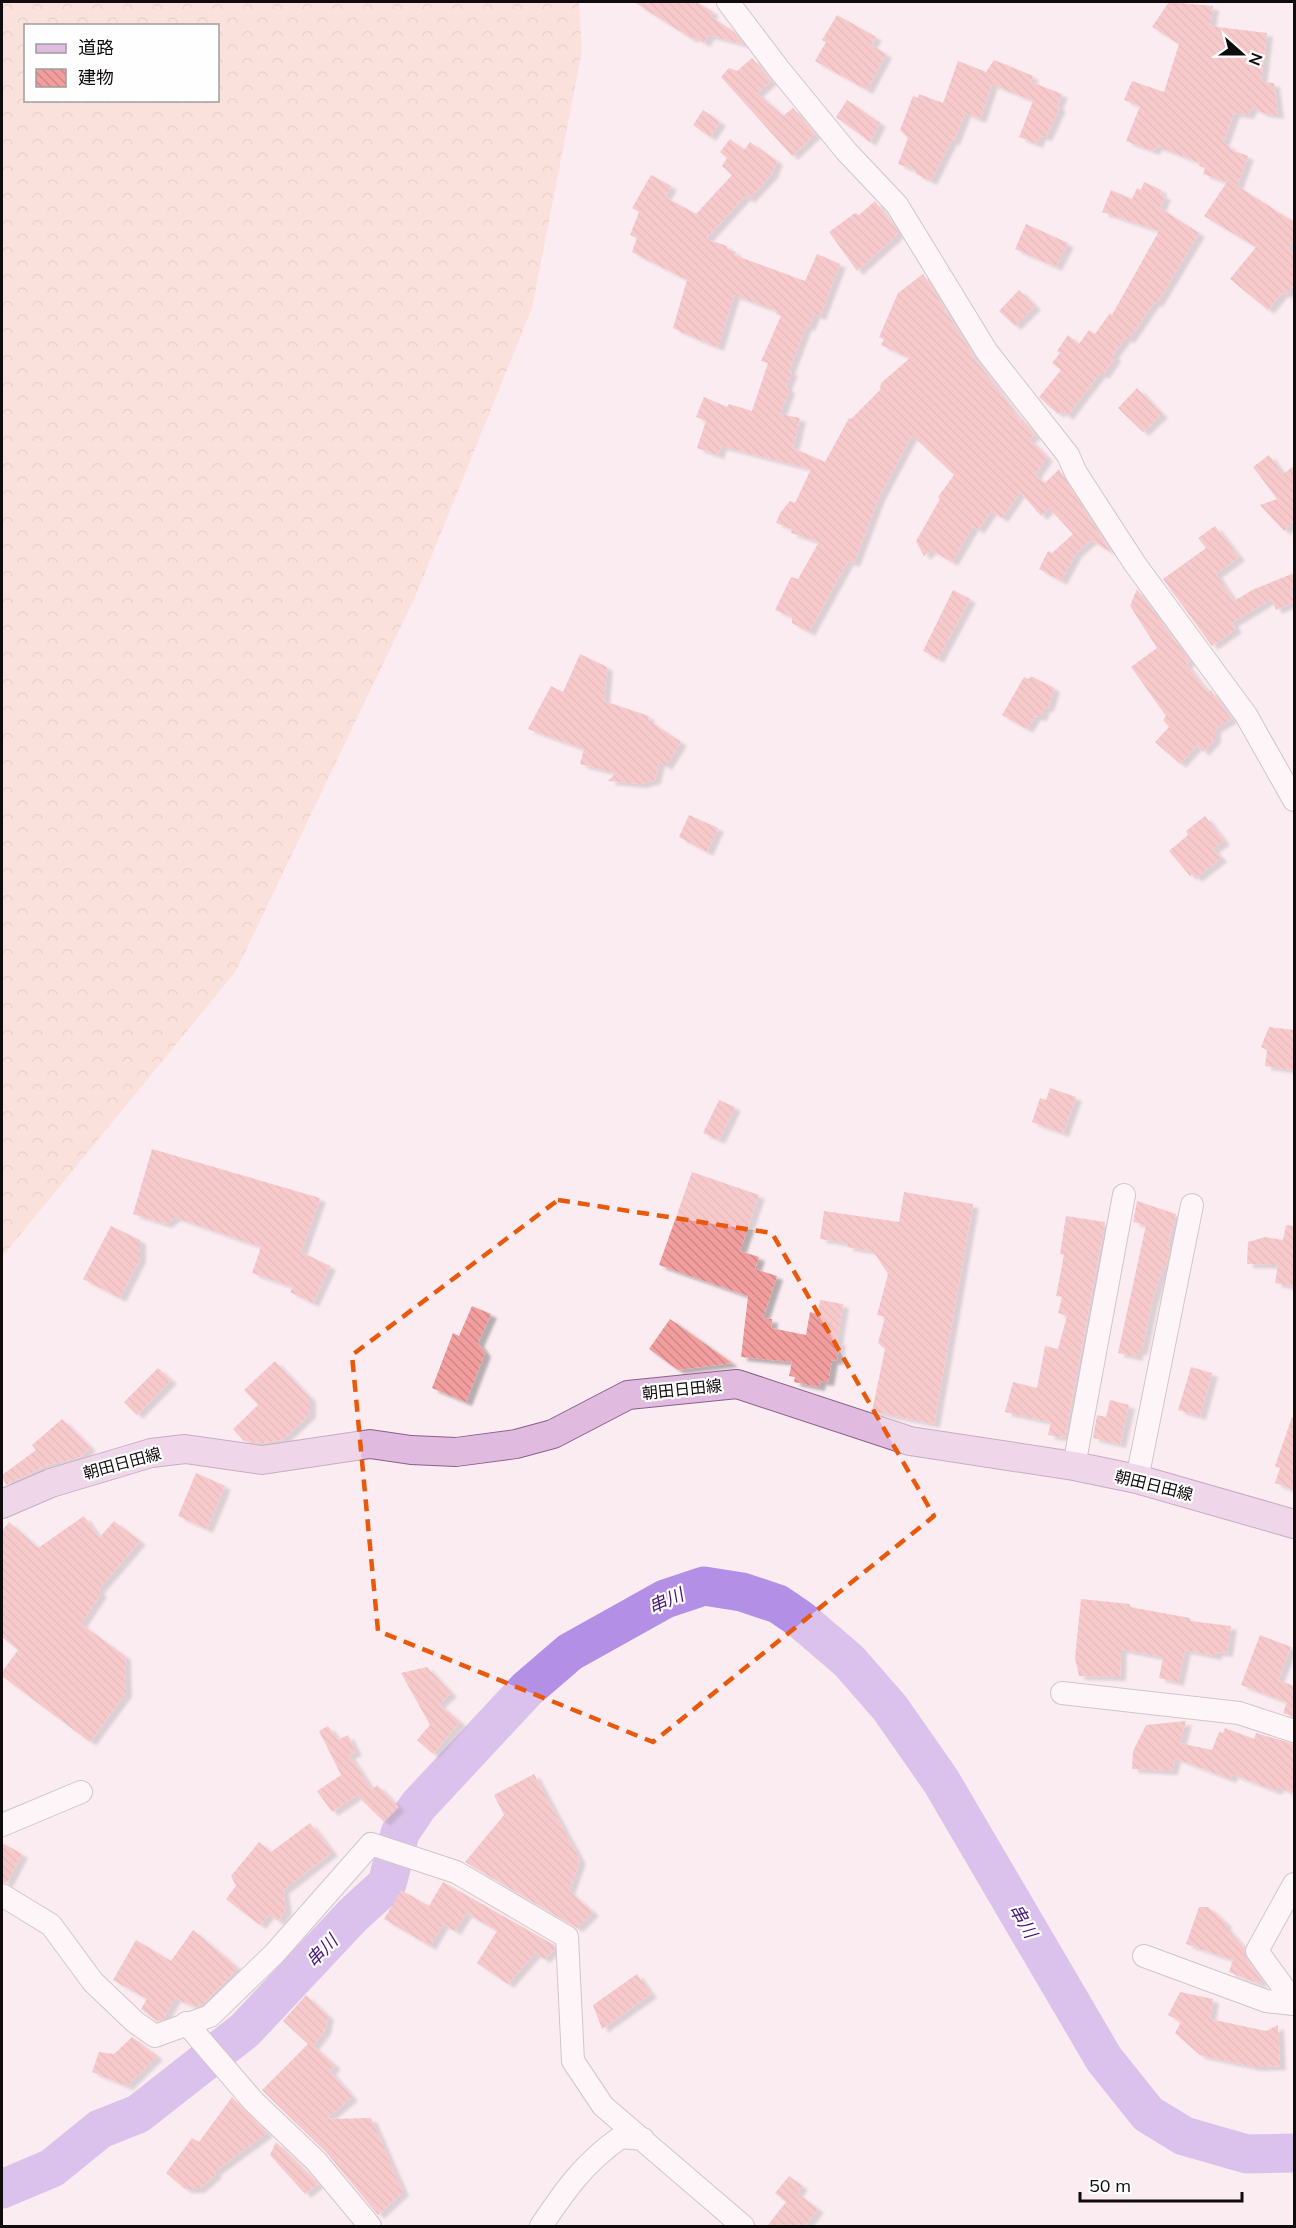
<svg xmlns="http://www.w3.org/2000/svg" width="1296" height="2228" viewBox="0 0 1296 2228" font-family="Mulish,'Noto Sans JP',sans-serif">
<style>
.forest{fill:url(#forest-crowns);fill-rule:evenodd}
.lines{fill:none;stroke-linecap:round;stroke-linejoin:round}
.river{stroke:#b38fe6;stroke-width:39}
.building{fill:url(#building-back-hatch);filter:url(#shadow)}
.minor-casing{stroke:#a29499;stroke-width:24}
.major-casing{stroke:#8b5f88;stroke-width:30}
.minor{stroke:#fff;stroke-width:22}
.major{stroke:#e1badf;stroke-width:28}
.marked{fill:none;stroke:#e8590c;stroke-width:4.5;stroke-dasharray:12 8;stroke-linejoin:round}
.labels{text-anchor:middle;stroke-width:4.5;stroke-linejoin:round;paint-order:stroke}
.street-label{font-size:16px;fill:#100b0d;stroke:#fefefe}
.water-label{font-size:18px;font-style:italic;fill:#4c167b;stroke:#fefefe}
</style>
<defs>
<pattern id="forest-crowns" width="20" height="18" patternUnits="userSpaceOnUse" patternTransform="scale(1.5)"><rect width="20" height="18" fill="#fbd2c0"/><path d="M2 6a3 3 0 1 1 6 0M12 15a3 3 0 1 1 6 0" fill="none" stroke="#d6b3a4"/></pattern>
<pattern id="building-back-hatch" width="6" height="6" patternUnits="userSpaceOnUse" patternTransform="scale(1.5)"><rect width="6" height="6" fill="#f39e9e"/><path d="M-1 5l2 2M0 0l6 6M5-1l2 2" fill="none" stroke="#cf8787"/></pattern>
<filter id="shadow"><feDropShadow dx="6" dy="4" stdDeviation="1.5" flood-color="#0004"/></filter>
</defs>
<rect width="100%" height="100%" fill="#fbecf1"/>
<path class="forest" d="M2,2H579L582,51L532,308L415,597L236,971L2,1257ZM26,26H218V100H26Z"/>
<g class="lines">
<path class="river" d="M2,2189L52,2168L100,2129L138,2114L245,2030L353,1915L387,1884L400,1833L418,1806L527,1689L570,1652L665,1599L704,1586L742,1592L778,1604L800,1619L849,1661L890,1708L941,1781L1104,2059L1148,2114L1184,2136L1247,2154L1294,2153"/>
</g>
<path class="building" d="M634,2H697L713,12L710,16L734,32L743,44L709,35L704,43L694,37L692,39Z
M1169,2L1213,6L1210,26L1267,33L1261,82L1274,83L1278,115L1263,113L1252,107L1248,115L1234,113L1223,143L1230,146L1229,149L1248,156L1237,186L1234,184L1294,222V239L1288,249L1294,254V284L1286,295L1283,292L1268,310L1230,279L1256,247L1204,216L1227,182L1203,174L1205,168L1199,166L1200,163L1157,146L1153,151L1126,141L1140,106L1124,100L1132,81L1164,92L1179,44L1152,27Z
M837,15L876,37L871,45L886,54L867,90L815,61L826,42L822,40Z
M752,58L771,81L757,93L783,116L793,108L815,134L792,156L721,77L729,68L737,71Z
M994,60L1033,76L1031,82L1062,94L1057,106L1060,107L1046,137L1040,136L1037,144L1019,137L1033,101L992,84L980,119L965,113L954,141H951L931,181L916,174L915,170L898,164L908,138L900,130L913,96L918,98L919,94L943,103L958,61L986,72Z
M847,100L880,123L870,142L836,117Z
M703,110L720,122L710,137L693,125Z
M730,139L744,150L750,142L777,161L772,174L749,199L745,196L706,239L727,246V249L736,252L734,255L805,281L817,254L840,264L820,316L814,314L809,327L806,326L789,371L792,372L786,386L789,390L780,414L800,418L793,448L825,462L849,418L851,419L880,390L881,383L910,358L881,345L884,339L879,337L898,293L923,274L975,359L1021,421L1022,419L1035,435L1029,439L1047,457L1035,475L1045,483L1059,469L1111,552L1091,540L1076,553L1061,581L1039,569L1048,551L1052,553L1073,534L1049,508L1041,516L1020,492L1002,518L991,511L978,530L973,526L952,562L931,550L924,556L916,541L940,499L938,497L954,475L912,435L879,497L854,563L848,561L809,632L792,623V617L775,610L791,577L798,579L819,542L791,533L792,529L776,523L780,513L790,501L795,503L811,469L721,446L718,455L697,448L706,421L696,417L704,397L727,407L729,404L752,411L768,363L761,361L781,316L776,314L777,311L734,295L718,347L700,340L673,328L687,280L632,252L637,238L630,235L639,212L632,208L651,175L671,186L665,197L696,214L732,175L722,166L727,158L720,152Z
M1144,182L1161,190L1160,194L1165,196L1160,208L1199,233L1157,303L1154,302L1129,339L1125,338L1113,354L1115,358L1103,375L1100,373L1067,416L1061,411L1058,414L1039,397L1061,370L1052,363L1060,353L1057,351L1068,335L1079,344L1089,330L1095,334L1110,313L1112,315L1159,231L1102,212L1111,190L1132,199L1137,188L1141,190Z
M875,201L898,232L894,238L857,271L829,232L855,213L859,215Z
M1026,224L1068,243L1056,267L1015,249Z
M1019,290L1035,306L1015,326L999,311Z
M1137,388L1162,414L1143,432L1118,408Z
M1269,455L1283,474L1294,466V524L1293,522L1284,531L1260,505L1277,499L1253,467Z
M1215,526L1239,557L1216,574L1234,601L1252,590L1294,573V585L1290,587L1294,602L1276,610L1271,599L1232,623L1236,629L1212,646L1163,579L1206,548L1198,538Z
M1137,589L1190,661L1186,664L1207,692L1211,690L1231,719L1215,729V739L1203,752L1197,745L1180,764L1155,742L1169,727L1163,720L1166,716L1131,667L1157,648L1130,606Z
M953,590L970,599L938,659L923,651Z
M580,654L607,667L604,701L649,716L648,720L681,742L666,766L659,762L655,780L641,784L608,781L616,773L580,764L584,749L528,729L551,686L563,692Z
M1031,676L1054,688L1048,708H1044L1041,717L1035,716L1027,729L1002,715L1024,677L1029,679Z
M689,815L718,828L707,852L679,837Z
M1205,816L1224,841L1213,849L1221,858L1196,878L1192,874L1190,876L1169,851L1188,835L1186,831Z
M1269,1027L1294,1030V1070L1265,1066L1267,1050L1261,1047Z
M1050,1088L1076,1097L1063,1133L1032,1122L1040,1098L1046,1100Z
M719,1100L735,1107L719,1140L703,1133Z
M152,1149L320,1198L301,1252L330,1266L313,1303L290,1292L293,1287L252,1273L261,1247L175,1217L166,1224L133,1214Z
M692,1172L759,1195L740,1251L759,1257L755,1269L777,1276L763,1318L772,1319L771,1328L806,1335L810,1312L818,1314L820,1300L843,1304L837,1341H840L837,1361L832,1360L828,1382L820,1381L819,1387L794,1382L795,1377L789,1376L792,1362L741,1357L748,1296L659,1265Z
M904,1192L973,1204L934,1424L872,1411L885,1349L878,1343L885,1317L877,1315L888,1274L873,1251L847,1247L848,1243L820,1239L824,1211L899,1222Z
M1137,1201L1176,1214L1167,1247L1170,1248L1165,1269H1162L1152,1302L1142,1350L1137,1352V1357L1118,1353L1146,1225L1133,1222Z
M1066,1216L1105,1222L1065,1438L1048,1435L1051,1422L1005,1412L1013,1382L1037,1388L1045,1346L1058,1349L1067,1316L1058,1313L1062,1297L1056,1296L1064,1255L1060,1254Z
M1286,1225L1294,1226V1287L1275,1283L1278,1265L1247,1264L1248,1242L1265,1237L1283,1240Z
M111,1226L140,1240V1259L120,1298L83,1279Z
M472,1306L491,1314L478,1343L485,1353L466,1402L432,1388L453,1333L459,1336Z
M670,1319L732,1363L678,1370L649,1349Z
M275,1361L310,1398V1414L282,1440L262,1443L244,1441L233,1429L258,1405L244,1390Z
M1191,1367L1212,1373L1200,1416L1178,1410Z
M158,1368L171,1380L137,1415L124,1402Z
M1110,1400L1129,1405L1120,1444L1093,1438L1097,1415L1106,1417Z
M1292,1417L1294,1418V1490L1275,1483L1280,1468L1275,1466Z
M62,1419L90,1447L81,1457L48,1465L6,1485L2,1475L36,1450L32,1445Z
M196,1473L225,1486L207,1529L178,1516Z
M84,1516L99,1538L114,1521L140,1541L98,1590L101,1593L81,1624L125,1656L126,1693L90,1742L2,1676V1672L18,1650L2,1637V1531L9,1522L38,1548Z
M1081,1599L1130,1604V1607L1190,1618V1621L1231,1626L1227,1653L1217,1652L1215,1656L1185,1650L1178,1682L1159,1678L1163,1657L1121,1649L1120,1677L1079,1676L1075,1658Z
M1260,1635L1291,1647L1278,1680L1294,1686V1717L1283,1713L1287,1702L1241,1685Z
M427,1667L451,1693L439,1704L460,1722L433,1754L417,1740L430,1725L401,1673Z
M1186,1721L1180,1743L1212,1750L1219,1732L1223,1733L1225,1728L1254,1739L1256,1733L1294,1744V1793L1278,1787L1276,1791L1232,1774L1230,1779L1175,1758L1172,1771L1132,1769L1133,1751L1146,1725Z
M328,1726L338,1740L348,1735L356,1752L349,1755L372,1790L377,1785L399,1807L384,1822L357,1795L332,1812L317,1791L341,1775L319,1731Z
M534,1774L580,1860L569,1891L593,1912L577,1928L465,1862L504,1815L494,1795Z
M310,1823L332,1852L283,1890L286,1910L278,1921L269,1914L260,1925L226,1899L236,1886L231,1876L259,1842L271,1852Z
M2,1843L22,1854L7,1883L2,1882Z
M443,1882L554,1945V1950L544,1959L535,1953L508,1984L477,1963L497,1931L466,1913L455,1931L443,1924L430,1946L384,1919L401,1890L429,1906Z
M1199,1907H1208L1226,1923L1225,1926L1244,1948L1246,1958L1261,1980L1260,1984L1229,1972L1233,1960L1186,1944Z
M193,1930L238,1968L203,2004L196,2007L175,1998L163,2019L157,2021L141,2009L147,1999L113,1980L136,1940L171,1961Z
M637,1974L651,1994L602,2029L593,2005Z
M1180,1992L1213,1999L1210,2019L1266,2031L1278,2025L1280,2066L1255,2067L1200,2055L1175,2033L1181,2022L1168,2015Z
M306,1995L328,2016L325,2030L313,2046L335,2065L330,2071L352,2097L326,2119L371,2118L403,2192L378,2215L326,2152L262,2090L308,2044L283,2021Z
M132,2037L157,2056L127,2086L92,2072L99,2052L114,2054Z
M232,2097L267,2133L214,2172L216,2174L199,2189H185L166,2173L192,2138L199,2142Z
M276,2142L318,2184L305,2194L270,2155Z
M789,2176L802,2186L797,2193L818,2209L805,2226H767L786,2202L775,2193Z"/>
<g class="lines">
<g class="minor-casing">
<path id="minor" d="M728,2L778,68L846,151L897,205L987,352L1068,455L1076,473L1135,564L1246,715L1294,800
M1074,1466L1124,1195
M1137,1479L1192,1205
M1062,1693L1239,1713L1294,1731
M2,1825L81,1792
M1294,1884L1257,1951L1294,2002
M2,1895L51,1925L93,1982L135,2022L155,2036L210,2016L275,1953L371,1844L456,1872L567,1937L573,2061L603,2106L743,2226
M1144,1956L1266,2001L1294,2004
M186,2023L254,2102L316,2161L370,2226
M541,2226C566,2189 584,2163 621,2137L643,2139"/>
</g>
<g class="major-casing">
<path id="major" d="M2,1504L51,1483L151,1453L185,1449L262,1460L370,1444L411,1450L456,1452L516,1444L553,1434L628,1395L737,1384L910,1441L1074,1466L1137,1479L1294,1524"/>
</g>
<use href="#minor" class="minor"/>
<use href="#major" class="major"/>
</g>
<path d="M0 0H1296V2228H0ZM558,1200L772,1233L934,1516L653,1742L378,1631L352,1355Z" fill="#fbecf1" fill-opacity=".55" fill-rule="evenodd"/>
<path class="marked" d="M558,1200L772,1233L934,1516L653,1742L378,1631L352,1355Z"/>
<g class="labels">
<g class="street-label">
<text transform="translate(682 1389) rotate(-6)" y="6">朝田日田線</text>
<text transform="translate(122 1463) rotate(-15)" y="6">朝田日田線</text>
<text transform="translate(1154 1485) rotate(14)" y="6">朝田日田線</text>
</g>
<g class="water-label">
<text transform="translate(666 1601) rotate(-24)" y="6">串川</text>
<text transform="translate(1023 1921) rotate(60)" y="6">串川</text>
<text transform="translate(322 1951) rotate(-46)" y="6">串川</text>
</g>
</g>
<rect width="1296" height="2228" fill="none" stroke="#100b0d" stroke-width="6"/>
<rect x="24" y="24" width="195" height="78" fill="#fefefe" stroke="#9f9d9e" stroke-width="1.5"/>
<rect x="36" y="44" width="30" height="9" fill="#e1badf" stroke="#9f9d9e" stroke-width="1.5"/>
<text x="78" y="54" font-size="18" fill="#100b0d">道路</text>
<rect x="36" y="69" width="30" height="18" fill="url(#building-back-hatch)" stroke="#9f9d9e" stroke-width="1.5"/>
<text x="78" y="84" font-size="18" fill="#100b0d">建物</text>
<g transform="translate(1242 54) rotate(111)" stroke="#fefefe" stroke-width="4.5" paint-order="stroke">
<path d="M0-4.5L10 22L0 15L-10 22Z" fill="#100b0d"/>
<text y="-9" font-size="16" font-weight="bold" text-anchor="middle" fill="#100b0d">N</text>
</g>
<path d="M1080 2192v9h162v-9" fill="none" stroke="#100b0d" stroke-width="3"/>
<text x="1089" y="2192" font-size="18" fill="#100b0d" stroke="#fefefe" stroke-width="4.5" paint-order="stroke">50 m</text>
</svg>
